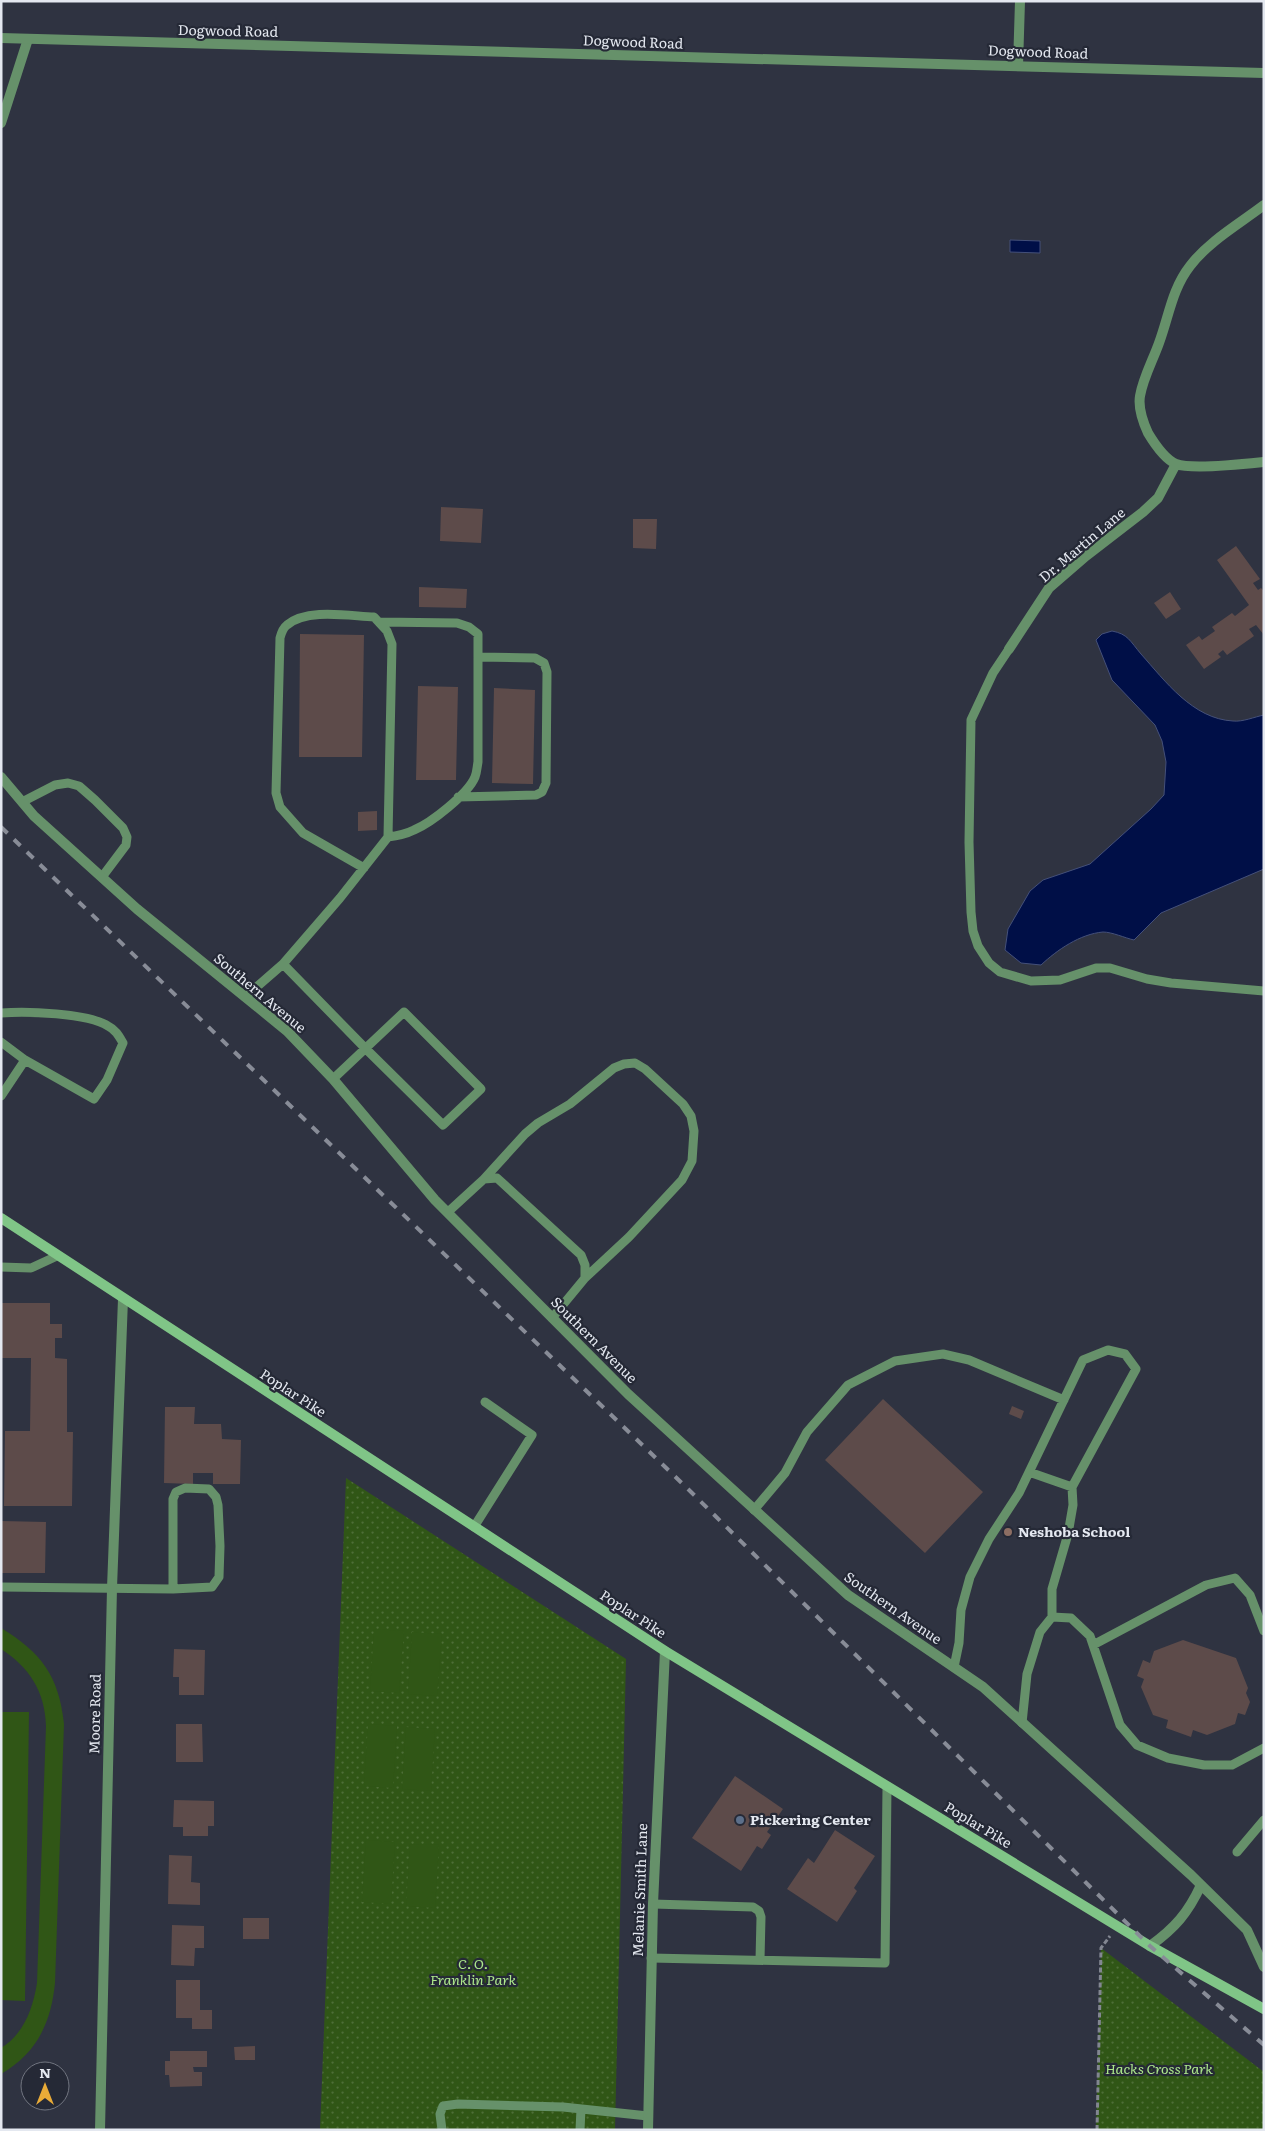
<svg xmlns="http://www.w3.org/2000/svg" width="1265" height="2131" viewBox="0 0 1265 2131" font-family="Literata,serif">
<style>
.park{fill:url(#park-dots)}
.pitch{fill:#305616}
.water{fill:#000f47;stroke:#44507a}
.building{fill:#5d4b4a}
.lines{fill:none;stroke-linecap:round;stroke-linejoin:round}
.path{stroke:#828691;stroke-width:3;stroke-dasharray:5 2.5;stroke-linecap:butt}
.service{stroke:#66916a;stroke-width:9}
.minor{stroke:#66916a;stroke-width:10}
.tertiary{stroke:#66916a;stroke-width:10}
.secondary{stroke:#80c587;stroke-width:10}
.rail{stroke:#888c97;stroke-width:4;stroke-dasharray:9 9;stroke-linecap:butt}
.education-dot{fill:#8d6e63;stroke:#252936;stroke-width:2}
.service-dot{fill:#5c6f8a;stroke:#252936;stroke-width:2}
.labels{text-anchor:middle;stroke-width:4.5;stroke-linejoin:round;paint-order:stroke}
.street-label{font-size:14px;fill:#e4e8f0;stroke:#252936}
.poi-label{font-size:14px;font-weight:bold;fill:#e4e8f0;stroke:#252936;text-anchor:start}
.park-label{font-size:14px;font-style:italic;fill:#ade88c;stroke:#252936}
</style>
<defs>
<pattern id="park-dots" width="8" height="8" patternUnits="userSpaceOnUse" patternTransform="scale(1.25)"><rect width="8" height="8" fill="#305616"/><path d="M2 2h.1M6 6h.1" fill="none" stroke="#4e6e38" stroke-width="1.8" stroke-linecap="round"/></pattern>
</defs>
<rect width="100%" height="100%" fill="#2f3341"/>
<path class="park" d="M346,1478L626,1659L615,2130H320Z
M1101,1948L1264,2072V2130H1096Z"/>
<path class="pitch" d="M1,1628C41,1652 59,1676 64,1724L55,1983C51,2023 37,2053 1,2074V2048C24,2034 33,2008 37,1983L46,1726C45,1691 29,1667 1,1649Z
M374,1629L404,1631L399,1693L370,1691Z
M412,1632L442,1634L437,1696L408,1694Z
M1,1712H29L25,2001L1,2000Z
M368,1724L397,1726L393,1788L364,1786Z
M406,1727L435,1729L431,1791L402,1789Z
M366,1840L395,1842L391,1904L362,1902Z
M410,1844L439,1845L435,1908L406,1906Z"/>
<path class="water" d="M1010,240L1040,241V253L1010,252Z
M1112,631C1128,634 1130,641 1141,654C1165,681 1193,719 1233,721C1243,722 1254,717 1264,715V869L1161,913L1134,940C1125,938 1112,932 1103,932C1080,934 1057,950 1041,965L1021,963L1005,950L1008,929L1030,891L1043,880L1090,864L1151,809L1164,795L1166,762L1162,741L1155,725L1112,680L1096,640L1102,634Z"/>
<path class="building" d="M441,507L483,509L481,543L440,541Z
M633,519H657L656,549L633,548Z
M1236,546L1260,579L1253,583L1258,590L1261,588L1264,591V635L1256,625L1249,629L1254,636L1227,655L1223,650L1218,654L1221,657L1204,669L1186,645L1199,636L1202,640L1215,631L1212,627L1232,613L1235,616L1249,605L1217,560Z
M419,587L467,589L466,608L419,607Z
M1170,592L1181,609L1166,619L1154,603Z
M300,634L364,635L362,757H299Z
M418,686L458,687L456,780H416Z
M494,688L535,690L533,784L492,783Z
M377,811V830L358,831V812Z
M1,1303H50V1324H62V1338H55V1358L67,1359V1432H73L72,1506H4L5,1431H30L31,1358H1Z
M883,1399L983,1492L925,1553L825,1460Z
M1012,1406L1024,1411L1021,1419L1009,1414Z
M165,1407H195L194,1424H221L222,1439L241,1440L240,1484H213V1473H193V1484L164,1483Z
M1,1521L46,1522L45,1573H1Z
M1183,1640L1236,1658L1248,1688L1246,1693L1250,1702L1245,1715L1238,1713L1235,1724L1207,1735L1193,1730L1191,1737L1166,1728L1168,1720L1153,1715L1141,1687L1144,1679L1137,1676L1143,1660L1150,1663L1154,1651Z
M174,1649L205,1650L204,1695H179V1677H173Z
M176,1724H202L203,1762H176Z
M735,1776L783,1809L767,1832L771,1835L762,1849L757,1846L741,1871L692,1838Z
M174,1800L214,1801V1826H208V1836H183V1827H173Z
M835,1830L875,1856L854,1888L857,1891L837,1922L787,1889L808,1858L814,1863Z
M169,1855L192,1856L191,1882L200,1883V1905L168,1904Z
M243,1918H269V1939H243Z
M172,1925L204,1926V1948H195L194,1966L171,1965Z
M176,1980H200V2010H212V2029H192V2018H176Z
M255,2046V2060H235L234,2047Z
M170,2051H207V2067H193L194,2072H202V2086L170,2087L169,2075H165V2061H170Z"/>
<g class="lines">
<path class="path" d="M1097,2130L1101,1948L1110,1936"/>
<path class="service" d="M380,622L457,623L469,627L478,634V762C477,767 477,772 475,777C468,794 431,823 414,830C406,834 397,836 388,837
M1009,649L993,673L971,720L969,842L971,912L973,931L978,946L989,963L1000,972L1031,981L1060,980L1096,968H1110L1147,979L1171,983L1264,991
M458,797L536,795L542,792L546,783L547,672L544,663L535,658L478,657
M22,802L55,785L68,783L79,786L95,800L123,828L127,837L126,845L102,877
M283,964L340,898L388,837L392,644L387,631L374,617C349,616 307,608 287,625C283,628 281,634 280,638L276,793L280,807L303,833L364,868
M245,997L283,964L365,1048L443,1125L481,1089L404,1012L333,1079
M1,1013C26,1011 88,1013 108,1026C116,1030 119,1036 123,1043L107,1080L94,1099L25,1060L1,1042
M1,1096L25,1060
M484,1179L525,1134L538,1123L570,1104L614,1068L624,1064L635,1063L645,1069L683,1104L691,1116L694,1131L692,1161L682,1180L629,1237L585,1278
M448,1212L484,1179L497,1178L581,1255L585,1265V1278L552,1318
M1,1267L31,1268L57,1256
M1029,1472L1072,1487
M754,1510L785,1473L807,1432L848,1385L895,1361L943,1354L969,1360L1064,1400
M474,1527L532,1435L485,1402
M1,1587L173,1589L212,1587L219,1577L220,1546L218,1505L216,1497L209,1489L185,1488L176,1492L173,1499V1589
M1093,1645L1206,1585L1235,1578L1250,1595L1264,1631
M954,1667L959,1643L961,1610L970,1577L989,1539L1019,1493L1083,1360L1108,1350L1125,1354L1136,1369L1072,1487L1073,1505L1068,1534L1052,1589V1617
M1022,1723L1027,1674L1040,1632L1052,1617L1071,1618L1090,1636L1120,1725L1137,1745L1168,1758L1204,1765H1232L1264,1748
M1237,1852L1264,1820
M653,1904L753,1907L759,1911L761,1917L760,1960
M651,1958L885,1963L887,1787
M442,2130L440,2114L443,2106L458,2104L563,2107L648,2116
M580,2130L581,2109"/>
<path class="minor" d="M1018,66L1020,1
M1,123L28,39
M1264,205C1239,224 1209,241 1190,266C1172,289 1169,316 1159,343C1153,360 1143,378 1140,396C1138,408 1143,422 1148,433C1154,443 1165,459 1176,464C1192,470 1245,464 1264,462
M1009,649L1049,588L1086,556L1143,512L1158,498L1176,464
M1,777L34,816L137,909L287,1031L333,1079L435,1200L628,1394L848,1595L983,1687L1191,1875L1247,1930L1264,1967
M1150,1946C1175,1928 1188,1913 1201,1885
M100,2130L112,1588L123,1299
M648,2130L653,1904L665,1651"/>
<path class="tertiary" d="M1,38L1264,73"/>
<path class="secondary" d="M1,1218L665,1651L1150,1946L1264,2009"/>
<path class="rail" d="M1,827L687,1488L1150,1946L1264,2045"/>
</g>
<circle class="education-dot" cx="1008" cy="1532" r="5"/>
<circle class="service-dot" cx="740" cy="1820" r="5"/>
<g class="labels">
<g class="street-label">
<text transform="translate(228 31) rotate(1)" y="5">Dogwood Road</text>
<text transform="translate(633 42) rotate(2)" y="5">Dogwood Road</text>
<text transform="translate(1038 52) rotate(2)" y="5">Dogwood Road</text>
<text transform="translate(1082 545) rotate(-40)" y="5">Dr. Martin Lane</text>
<text transform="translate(260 993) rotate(40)" y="5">Southern Avenue</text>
<text transform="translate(594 1340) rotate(45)" y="5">Southern Avenue</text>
<text transform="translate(293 1393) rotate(33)" y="5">Poplar Pike</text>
<text transform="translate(893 1608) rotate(35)" y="5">Southern Avenue</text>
<text transform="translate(633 1614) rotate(33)" y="5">Poplar Pike</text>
<text transform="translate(95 1714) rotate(-89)" y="5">Moore Road</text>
<text transform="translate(978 1825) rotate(31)" y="5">Poplar Pike</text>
<text transform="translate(640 1890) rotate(-88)" y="5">Melanie Smith Lane</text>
</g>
<g class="poi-label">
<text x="1018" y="1537">Neshoba School</text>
<text x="750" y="1825">Pickering Center</text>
</g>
<g class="park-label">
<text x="473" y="1969">C. O.<tspan x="473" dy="16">Franklin Park</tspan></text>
<text x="1159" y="2074">Hacks Cross Park</text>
</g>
</g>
<rect width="1265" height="2131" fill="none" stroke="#e4e8f0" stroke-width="5"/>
<g transform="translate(45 2086)"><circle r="24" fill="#252936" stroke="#717580"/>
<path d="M0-4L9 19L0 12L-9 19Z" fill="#e9ab38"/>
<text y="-8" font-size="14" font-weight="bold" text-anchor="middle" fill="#e4e8f0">N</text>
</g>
</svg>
